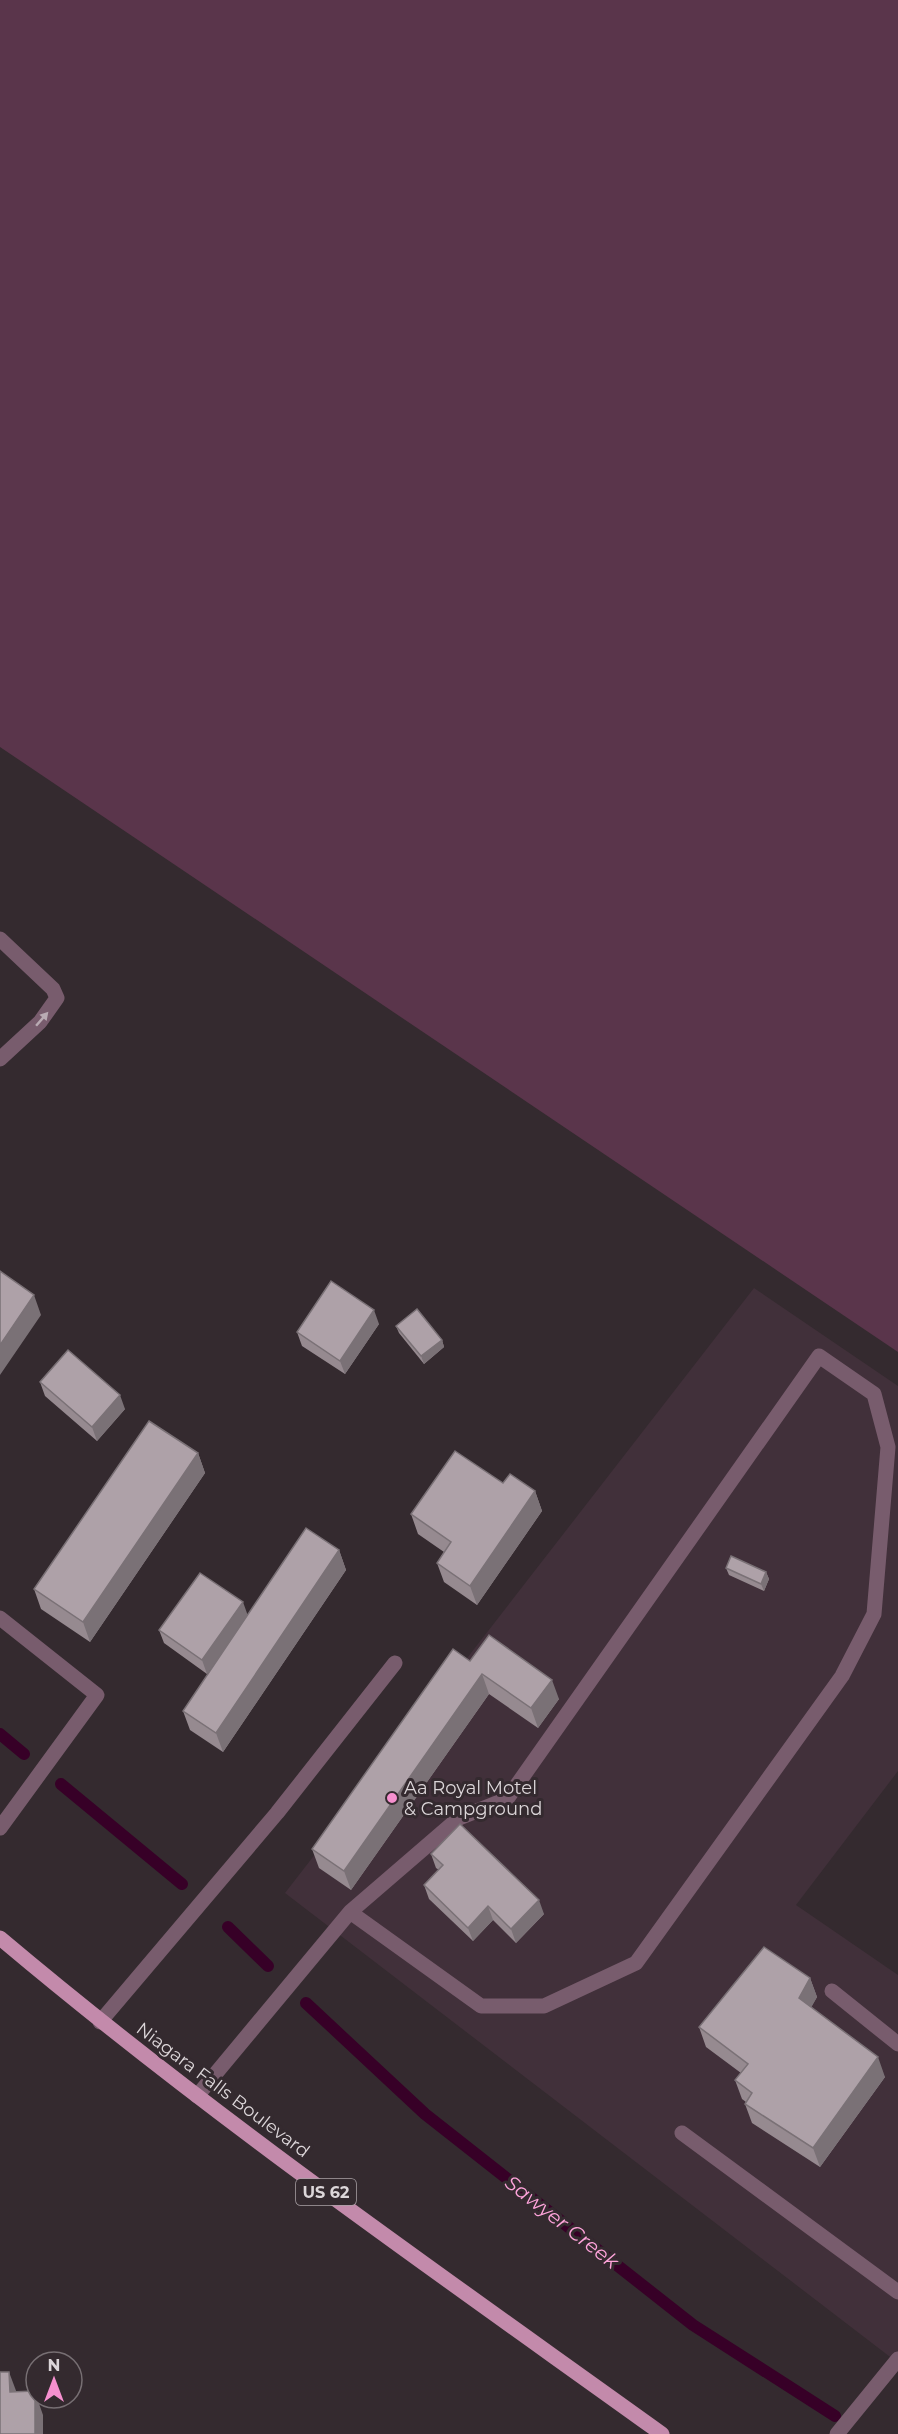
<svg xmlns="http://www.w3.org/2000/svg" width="898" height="2434" viewBox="0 0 898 2434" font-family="Montserrat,sans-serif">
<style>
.built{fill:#41303a}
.green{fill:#5a354b}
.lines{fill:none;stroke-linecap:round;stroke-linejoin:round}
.stream{stroke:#370027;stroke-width:12}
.lane{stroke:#785c6d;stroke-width:15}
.primary{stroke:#c38aab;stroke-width:15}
.wall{fill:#968a90}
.shaded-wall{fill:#7a7176}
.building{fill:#aea1a8;stroke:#7a7176;stroke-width:1.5}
.oneway{fill:#b9abb3}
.poi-dot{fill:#f690cf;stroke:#342a2f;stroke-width:2}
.labels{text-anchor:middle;stroke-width:6;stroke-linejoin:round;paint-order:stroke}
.shield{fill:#342a2f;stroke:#aaa2a6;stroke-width:1.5}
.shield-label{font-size:16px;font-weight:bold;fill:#dcd6d9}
.poi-label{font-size:18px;fill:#dcd6d9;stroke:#342a2f;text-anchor:start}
.street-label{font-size:18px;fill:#dcd6d9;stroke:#342a2f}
.water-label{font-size:20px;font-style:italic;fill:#fea3da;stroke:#342a2f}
</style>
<rect width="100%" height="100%" fill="#342a2f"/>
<path class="built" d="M754,1288L898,1386V1771L796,1905L898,1975V2363L285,1893Z"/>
<path class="green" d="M0,0H898V1352L0,747Z"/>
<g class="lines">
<path class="stream" d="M0,1734L24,1754
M61,1784L182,1884
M228,1927L268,1966
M306,2003L425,2114L693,2325L835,2416"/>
<path class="lane" d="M0,939L53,989L57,998L40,1022L0,1059
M0,1618L97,1695L0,1828
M832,1991L898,2044
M100,2022L277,1813L395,1663
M197,2096L350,1912L481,2006H544L636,1963L842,1676L874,1614L888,1447L874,1394L819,1356L507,1799L459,1818L350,1912
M682,2133L898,2292
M837,2434L898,2359"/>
<path class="primary" d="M0,1938C211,2116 438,2273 662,2434"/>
</g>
<path class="wall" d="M379,1324L345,1374L302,1346L297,1332Z
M396,1326L442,1340L444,1347L424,1364L399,1333Z
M40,1382L125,1409L97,1441L45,1396Z
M198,1453L205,1473L90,1642L41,1609L34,1589Z
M503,1483L535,1491L542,1511L477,1605L444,1582L437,1563L444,1552L418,1534L411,1514Z
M339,1550L346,1570L223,1752L190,1730L183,1711L224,1650L207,1674L164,1643L159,1630L247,1615Z
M726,1568L766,1572L769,1579L764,1591L729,1575Z
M470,1661L559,1699L538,1728L489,1694L351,1890L319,1868L312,1849Z
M431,1854L544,1914L516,1943L493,1920L473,1941L429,1899L424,1885L439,1870L436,1868Z
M810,1978L817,1997L811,2007L885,2077L820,2167L752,2123L745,2104L746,2102L742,2099L735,2080L741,2073L706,2047L699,2027Z"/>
<path class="shaded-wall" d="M34,1295L41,1315L0,1375V1345Z
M374,1310L379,1324L345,1374L340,1361Z
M442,1340L444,1347L424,1364L421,1356Z
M120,1395L125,1409L97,1441L92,1427Z
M198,1453L205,1473L90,1642L83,1622Z
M535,1491L542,1511L477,1605L470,1586Z
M339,1550L346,1570L223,1752L216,1733Z
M766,1572L769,1579L764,1591L761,1584Z
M243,1602L248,1616L207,1674L202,1660Z
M482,1674L489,1694L351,1890L344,1871Z
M552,1680L559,1699L538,1728L531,1708Z
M539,1900L544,1914L516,1943L511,1929Z
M488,1906L493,1920L473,1941L468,1928Z
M810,1978L817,1997L806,2017L799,1998Z
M878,2057L885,2077L820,2167L813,2148Z
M9,2372L18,2396L10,2392Z
M35,2391L36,2398H37L43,2415V2434H35Z"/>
<path class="building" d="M0,1271L34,1295L0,1345Z
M331,1281L374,1310L340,1361L297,1332Z
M417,1309L442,1340L421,1356L396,1326Z
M68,1350L120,1395L92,1427L40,1382Z
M149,1421L198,1453L83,1622L34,1589Z
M455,1451L503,1483L510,1474L535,1491L470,1586L437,1563L451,1542L411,1514Z
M306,1528L339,1550L216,1733L183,1711Z
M731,1556L766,1572L761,1584L726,1568Z
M200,1573L243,1602L202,1660L159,1630Z
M489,1635L552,1680L531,1708L482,1674L344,1871L312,1849L453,1649L470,1661Z
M460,1824L539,1900L511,1929L488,1906L468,1928L424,1885L443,1865L431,1854Z
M764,1947L810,1978L799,1998L878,2057L813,2148L745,2104L752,2093L735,2080L748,2064L699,2027Z
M0,2372H9L10,2392L35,2391V2434H0Z"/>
<defs><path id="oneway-solid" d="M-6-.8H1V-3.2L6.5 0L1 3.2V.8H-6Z" transform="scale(1.5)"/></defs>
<use class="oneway" href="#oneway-solid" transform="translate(42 1019) rotate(-49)"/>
<circle class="poi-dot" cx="392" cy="1798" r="6"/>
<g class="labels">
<rect class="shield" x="296" y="2179" width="60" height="26" rx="4.5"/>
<g class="shield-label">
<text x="326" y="2198">US 62</text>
</g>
<g class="poi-label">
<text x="404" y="1794">Aa Royal Motel<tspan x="404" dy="21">&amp; Campground</tspan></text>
</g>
<g class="street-label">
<text transform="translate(223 2090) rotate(37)" y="6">Niagara Falls Boulevard</text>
</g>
<g class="water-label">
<text transform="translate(562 2222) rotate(38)" y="7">Sawyer Creek</text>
</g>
</g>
<g transform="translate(54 2380)"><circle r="28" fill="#342a2f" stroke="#776f73" stroke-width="1.5"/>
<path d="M0-4.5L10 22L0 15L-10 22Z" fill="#f690cf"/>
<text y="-9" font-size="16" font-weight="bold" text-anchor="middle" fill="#dcd6d9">N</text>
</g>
</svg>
